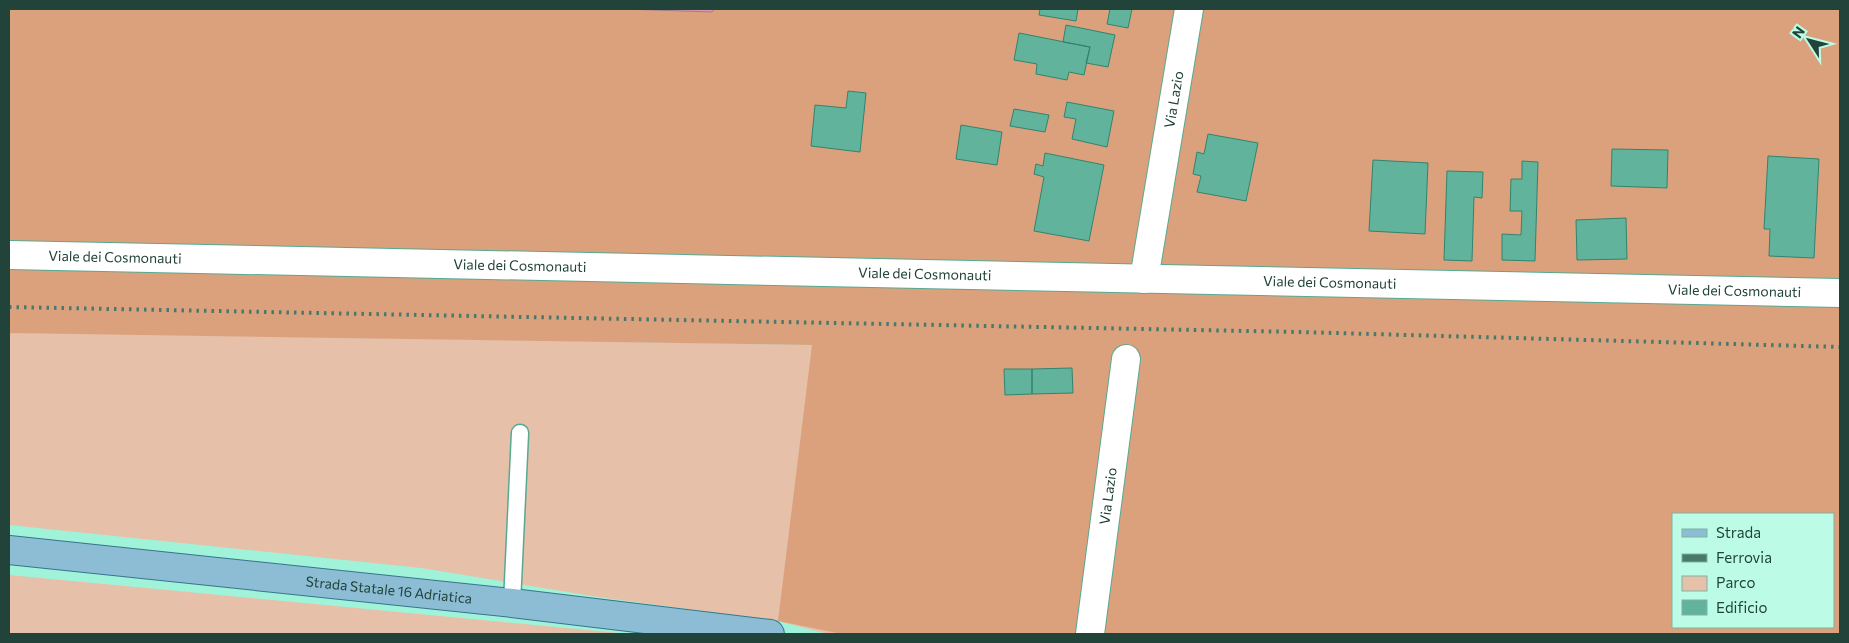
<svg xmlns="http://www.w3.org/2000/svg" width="1849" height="643" viewBox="0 0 1849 643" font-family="Commissioner,sans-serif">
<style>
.green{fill:#e6c0a9}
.forest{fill:#dba17d;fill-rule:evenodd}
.water{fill:#d997b2;stroke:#a27e8e}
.building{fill:#62b39b;stroke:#30846f}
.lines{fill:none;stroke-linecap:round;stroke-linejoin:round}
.service-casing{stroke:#58a992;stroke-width:19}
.minor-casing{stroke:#58a992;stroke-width:30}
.primary-casing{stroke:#34768c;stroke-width:30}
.service{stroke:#fff;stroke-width:16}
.minor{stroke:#fff;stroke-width:28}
.primary{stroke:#8cbdd5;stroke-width:28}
.rail{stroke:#48796b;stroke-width:4;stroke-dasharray:2.5 5;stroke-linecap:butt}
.labels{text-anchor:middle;stroke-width:4;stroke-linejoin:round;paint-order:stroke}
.street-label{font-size:14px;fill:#214339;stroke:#bcfce7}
</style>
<rect width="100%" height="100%" fill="#a0f2d9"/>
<path class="green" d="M9,332L813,345L893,634H828L778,621L598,597L421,568L9,525Z
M9,575L629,634H9Z"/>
<path class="forest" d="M9,9H1840V634H842L778,621L812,345L9,333ZM1673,514H1833V627H1673Z"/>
<path class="water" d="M623,9H714L712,12Z"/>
<path class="building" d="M1040,9H1078L1076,21L1039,15Z
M1110,9H1132L1128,28L1107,24Z
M1066,25L1115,35L1108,67L1086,63L1090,47L1063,42Z
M1019,33L1090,47L1084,75L1069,72L1067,80L1036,74L1037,64L1014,60Z
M848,91L866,93L860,152L811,146L815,105L846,108Z
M1067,102L1114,111L1107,147L1072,139L1076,119L1064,117Z
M1014,109L1049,115L1045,132L1010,126Z
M961,125L1002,132L997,165L956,159Z
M1208,134L1258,143L1246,201L1197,192L1201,176L1193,174L1197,152L1204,154Z
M1612,149L1668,150L1667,188L1611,186Z
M1045,153L1104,165L1089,241L1034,231L1044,177L1034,174L1036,164L1043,166Z
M1768,156L1819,159L1814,258L1769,256L1770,229H1764Z
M1373,160L1428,163L1425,234L1369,231Z
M1522,161L1538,162L1535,261L1502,260V234L1521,235L1522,211H1510L1511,179H1522Z
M1447,171L1483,172L1482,198L1474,197L1472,261L1444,260Z
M1626,218L1627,259L1577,260L1576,220Z
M1072,368L1073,393L1032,394V369Z
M1004,369H1032V394L1005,395Z"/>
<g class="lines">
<g class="service-casing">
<path id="service" d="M512,603L520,433"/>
</g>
<g class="minor-casing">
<g id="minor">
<path id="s1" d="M9,255L1840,293"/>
<path id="s2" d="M1144,279L1189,9"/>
<path id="s3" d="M1090,634L1126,359"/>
</g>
</g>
<g class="primary-casing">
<g id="primary">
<path id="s4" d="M9,550L512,603L770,634"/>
</g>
</g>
<use href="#service" class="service"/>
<use href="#minor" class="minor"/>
<use href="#primary" class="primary"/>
<path class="rail" d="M9,307L1299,332L1840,347"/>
</g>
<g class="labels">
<g class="street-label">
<text dy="5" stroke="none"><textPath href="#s2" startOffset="182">Via Lazio</textPath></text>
<text dy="5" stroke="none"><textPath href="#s1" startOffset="106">Viale dei Cosmonauti</textPath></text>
<text dy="5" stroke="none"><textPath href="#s1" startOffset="511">Viale dei Cosmonauti</textPath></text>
<text dy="5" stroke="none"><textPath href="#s1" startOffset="916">Viale dei Cosmonauti</textPath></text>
<text dy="5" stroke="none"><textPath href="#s1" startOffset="1321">Viale dei Cosmonauti</textPath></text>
<text dy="5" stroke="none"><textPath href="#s1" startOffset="1726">Viale dei Cosmonauti</textPath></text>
<text dy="5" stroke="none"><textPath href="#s3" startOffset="139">Via Lazio</textPath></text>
<text dy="5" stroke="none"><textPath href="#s4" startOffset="382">Strada Statale 16 Adriatica</textPath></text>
</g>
</g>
<rect width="1849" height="643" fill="none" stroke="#214339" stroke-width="20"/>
<rect x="1672" y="513" width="162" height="115" fill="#bcfce7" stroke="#7eb2a1"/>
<rect x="1682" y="529" width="25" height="8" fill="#8cbdd5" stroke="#7eb2a1"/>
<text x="1716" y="538" font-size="15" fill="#214339">Strada</text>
<rect x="1682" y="554" width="25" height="8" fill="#48796b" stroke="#7eb2a1"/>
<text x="1716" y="563" font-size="15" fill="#214339">Ferrovia</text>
<rect x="1682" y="576" width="25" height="15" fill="#e6c0a9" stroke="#7eb2a1"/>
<text x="1716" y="588" font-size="15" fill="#214339">Parco</text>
<rect x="1682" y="600" width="25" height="15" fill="#62b39b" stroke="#7eb2a1"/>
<text x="1716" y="613" font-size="15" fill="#214339">Edificio</text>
<g transform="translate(1809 40) rotate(306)" stroke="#bcfce7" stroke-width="4" paint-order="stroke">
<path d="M0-4L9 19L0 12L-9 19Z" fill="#214339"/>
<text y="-8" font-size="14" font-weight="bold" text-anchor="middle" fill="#214339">N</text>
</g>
</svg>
